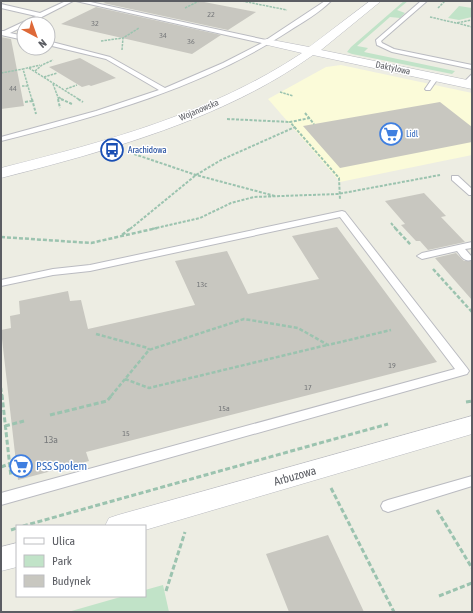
<svg xmlns="http://www.w3.org/2000/svg" width="473" height="613" viewBox="0 0 473 613" font-family="'Asap Condensed',sans-serif">
<style>
.commercial{fill:#fbfbd9}
.green{fill:#c1e3c8}
.building{fill:#c8c7c0}
.lines{fill:none;stroke-linecap:round;stroke-linejoin:round}
.service-casing{stroke:#babbc1;stroke-width:2}
.minor-casing{stroke:#babbc1;stroke-width:1}
.path-far3{stroke:#9bc3af;stroke-width:1.5;stroke-dasharray:2.5 1;stroke-linecap:butt}
.path-far2{stroke:#9bc3af;stroke-width:2;stroke-dasharray:3 1.5;stroke-linecap:butt}
.path-far1{stroke:#9bc3af;stroke-width:2.5;stroke-dasharray:4 2;stroke-linecap:butt}
.path{stroke:#9bc3af;stroke-width:3;stroke-dasharray:5 2.5;stroke-linecap:butt}
.service{fill:#fff;fill-rule:evenodd}
.minor{fill:#fff;fill-rule:evenodd}
.labels{text-anchor:middle;stroke-width:3;stroke-linejoin:round;paint-order:stroke}
.number-label{font-size:8px;fill:#76787a}
.far-street-label{font-size:9px;fill:#5b5d63;stroke:#fff}
.far-shop-label{font-size:9px;fill:#366cbe;stroke:#fff;text-anchor:start}
.far-transit-label{font-size:9px;fill:#164399;stroke:#fff;text-anchor:start}
.near-number-label{font-size:10px;fill:#76787a}
.near-shop-label{font-size:12px;fill:#366cbe;stroke:#fff;text-anchor:start}
.near-street-label{font-size:12px;fill:#5b5d63;stroke:#fff}
</style>
<rect width="100%" height="100%" fill="#edede3"/>
<path class="commercial" d="M341,65L472,93V155L340,182L268,99L326,67Z"/>
<path class="green" d="M404,1H408L397,10L405,13L400,18L390,17L357,46L368,48L364,52L455,71L452,74L352,54L347,52L351,47Z
M459,6L472,8V17L459,20L448,18Z
M163,585L169,612H68L124,596H145V590Z"/>
<path class="building" d="M108,1H199L256,12L228,30L103,3Z
M96,7L221,35L192,54L61,24Z
M1,37L11,39L24,106L1,109Z
M80,58L116,78L91,86L89,85L82,87L49,67Z
M440,102L472,127V142L340,168L303,126Z
M424,193L446,216L441,217L465,242L428,250L420,241H416L401,225L405,224L385,201Z
M337,227L437,362L86,452L89,461L18,480L1,330L11,328L10,316L20,314L19,301L68,291L70,301L81,300L88,329L195,305L175,261L227,251L248,294L319,279L292,236Z
M456,253L464,261H472V300L435,258Z
M328,535L364,612H289L266,554Z"/>
<g class="lines">
<g class="service-casing">
<path id="service" d="M66,1H73L28,24H24V26L10,33L24,36V40L1,35V31H4L36,16L1,8V4L40,13Z
M76,1H86L266,40L325,1H331C319,13 303,22 289,31C202,88 100,116 1,141V137L96,111L159,90L106,59L48,45V41L110,57L165,88L223,63L262,43Z
M421,1H427L381,41L382,43L394,49L472,65V69L392,52L377,45L376,40Z
M472,74V80L468,84H464V82Z
M434,76L439,77L430,90H426L425,89Z
M452,176H458L472,189V195H469L452,180Z
M342,211L345,212L467,368L469,371L467,374L1,505V493L455,369L340,217L90,271L53,275L1,286V280L53,269L90,265Z
M472,242V248L465,249L472,257L471,260C464,262 461,256 457,251L422,259L417,256L422,253Z
M472,476V486L388,512L383,510L381,506L383,502L388,500Z"/>
</g>
<g class="minor-casing">
<path id="minor" d="M370,1H381L321,50L472,81V89L313,55C224,119 107,151 1,178V168C105,142 212,113 302,53L263,44L261,42L263,40L267,39L309,47Z
M472,416V434L145,530V526H105L109,518L118,515Z
M17,543V567L1,571V547Z"/>
</g>
<path class="path-far3" d="M242,1L287,10
M185,8L199,1
M438,8L445,1
M430,17L456,23L472,20
M457,23L472,27
M101,41L123,38
M122,50L123,38L139,28
M29,68L80,100
M35,71L42,65L53,60
M1,73L23,69
M44,77L57,73
M53,84L59,100
M22,86H28
M66,89L77,85
M280,92L293,96
M59,97L62,100
M32,100L23,69L40,65"/>
<path class="path-far2" d="M32,99L36,114
M58,99L60,108
M61,99L72,104
M78,99L83,102
M25,102L32,101
M305,113L314,124
M310,118L290,122L339,178L340,200
M227,119L290,122
M134,154L196,175L275,196
M391,223L396,229
M130,229L196,175L221,160L295,127
M152,229L200,218L231,203L254,197L338,194L440,175"/>
<path class="path-far1" d="M395,228L411,245
M122,235L131,228
M1,237L91,243L157,228
M433,269L472,312
M96,334L148,348L149,350
M125,379L149,388L327,345
M1,388L2,396
M111,396L149,350L244,319L298,328L328,345L391,330"/>
<path class="path" d="M2,395L11,477
M466,402L472,401
M50,415L107,401L112,395
M5,426L24,421
M1,467L9,464
M331,488L394,612
M437,510L472,568
M23,526L388,424
M11,530L17,528
M166,591L185,532
M439,596L472,583"/>
<use href="#service" class="service"/>
<use href="#minor" class="minor"/>
</g>
<defs>
<g id="supermarket-ring" transform="scale(1.15)"><circle r="9.5" fill="#fff" stroke="#3f7fe0" stroke-width="1.5"/><path d="M-6-5.5h2.5l.6 2H6L4.5 2H-2.5L-4.4-4H-6ZM-1.5 3.2a1.3 1.3 0 1 0 .1 0ZM3 3.2a1.3 1.3 0 1 0 .1 0Z" fill="#3f7fe0"/></g>
<g id="bus-ring" transform="scale(1.15)"><circle r="9.5" fill="#fff" stroke="#1a4fb4" stroke-width="1.5"/><path d="M-5-6H5V4H4V6H2V4H-2V6H-4V4H-5ZM-3.5-4V0h7V-4ZM-3.5 1.2v1.5H-2V1.2ZM2 1.2v1.5H3.5V1.2Z" fill="#1a4fb4"/></g>
</defs>
<g fill-rule="evenodd">
<use href="#supermarket-ring" x="391" y="134"/>
<use href="#bus-ring" x="112" y="150"/>
<use href="#supermarket-ring" x="21" y="466"/>
</g>
<g class="labels">
<g class="number-label">
<text x="211" y="17">22</text>
<text x="95" y="26">32</text>
<text x="163" y="38">34</text>
<text x="191" y="44">36</text>
<text x="13" y="91">44</text>
<text x="202" y="287">13c</text>
<text x="392" y="368">19</text>
<text x="308" y="390">17</text>
<text x="224" y="411">15a</text>
<text x="126" y="436">15</text>
</g>
<g class="far-street-label">
<text transform="translate(393 68) rotate(12)" y="3">Daktylowa</text>
<text transform="translate(199 110) rotate(-23)" y="3">Wojanowska</text>
</g>
<g class="far-shop-label">
<text x="406" y="137">Lidl</text>
</g>
<g class="far-transit-label">
<text x="128" y="153">Arachidowa</text>
</g>
<g class="near-number-label">
<text x="51" y="443">13a</text>
</g>
<g class="near-shop-label">
<text x="36" y="470">PSS Społem</text>
</g>
<g class="near-street-label">
<text transform="translate(295 476) rotate(-16)" y="4">Arbuzowa</text>
</g>
</g>
<rect width="473" height="613" fill="none" stroke="#5b5d63" stroke-width="4"/>
<rect x="16" y="525" width="130" height="72" fill="#ffffff" stroke="#bdbec1"/>
<rect x="24" y="538" width="20" height="6" fill="#ffffff" stroke="#bdbec1"/>
<text x="52" y="545" font-size="12" fill="#5b5d63">Ulica</text>
<rect x="24" y="555" width="20" height="12" fill="#c1e3c8" stroke="#bdbec1"/>
<text x="52" y="565" font-size="12" fill="#5b5d63">Park</text>
<rect x="24" y="575" width="20" height="12" fill="#c8c7c0" stroke="#bdbec1"/>
<text x="52" y="585" font-size="12" fill="#5b5d63">Budynek</text>
<g transform="translate(36 36) rotate(139)"><circle r="19" fill="#ffffff" stroke="#bdbec1"/>
<path d="M0-3L7 15L0 10L-7 15Z" fill="#de6938"/>
<text y="-6" font-size="11" font-weight="bold" text-anchor="middle" fill="#5b5d63">N</text>
</g>
</svg>
